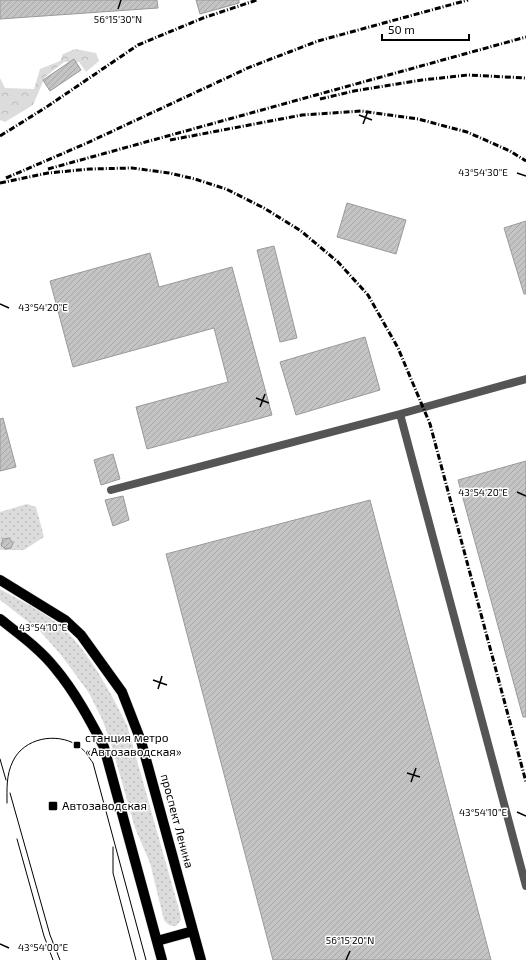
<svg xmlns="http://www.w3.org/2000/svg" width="526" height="960" viewBox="0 0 526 960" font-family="'Exo 2',sans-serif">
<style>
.grass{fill:url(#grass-dots)}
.forest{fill:url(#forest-crowns)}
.building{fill:url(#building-hatch);stroke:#999}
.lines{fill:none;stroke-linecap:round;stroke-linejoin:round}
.primary-casing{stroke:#dbdbdb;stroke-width:11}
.street{stroke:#555;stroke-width:8}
.primary{stroke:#000;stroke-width:10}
.tram{stroke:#000;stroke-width:1}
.rail{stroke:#000;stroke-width:3;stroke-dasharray:6 2 1 2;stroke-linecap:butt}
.ticks{fill:none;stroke:#000;stroke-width:1.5}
.poi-dot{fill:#000;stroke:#fff;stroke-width:1.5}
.labels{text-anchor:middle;stroke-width:3;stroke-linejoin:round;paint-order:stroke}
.poi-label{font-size:12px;fill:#000;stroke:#fff;text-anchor:start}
.street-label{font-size:12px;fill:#000;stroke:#fff}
.ticks-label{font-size:10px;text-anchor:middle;fill:#000;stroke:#fff;stroke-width:3;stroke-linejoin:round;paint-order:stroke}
</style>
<defs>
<pattern id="grass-dots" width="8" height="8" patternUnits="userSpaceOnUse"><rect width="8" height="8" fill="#dcdcdc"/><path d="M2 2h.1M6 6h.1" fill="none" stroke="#bbb" stroke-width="1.8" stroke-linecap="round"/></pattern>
<pattern id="forest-crowns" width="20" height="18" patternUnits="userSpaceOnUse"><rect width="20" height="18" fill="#dcdcdc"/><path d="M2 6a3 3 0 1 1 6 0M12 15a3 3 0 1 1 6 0" fill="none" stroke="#bbb"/></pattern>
<pattern id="building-hatch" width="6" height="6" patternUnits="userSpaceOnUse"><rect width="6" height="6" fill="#c4c4c4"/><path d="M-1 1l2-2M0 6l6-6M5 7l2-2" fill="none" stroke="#a7a7a7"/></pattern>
</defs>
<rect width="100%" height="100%" fill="#fff"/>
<path class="grass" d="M27,504L36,507L44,537L24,550H0V512Z
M0,589C19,600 41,610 58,624C86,646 111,693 127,725L180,913L181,920L176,926C170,926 168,925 164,920L150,863L135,828L110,740L102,719L89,693L61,655L40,631L0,600Z"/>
<path class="forest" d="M75,49L96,53L99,61L86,72L79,62H64L45,77L33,105L5,122L0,120V78L5,88L34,89L40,69L60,61L63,54Z"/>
<path class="building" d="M0,0H157L158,8L0,19Z
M196,0H239V3L200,14Z
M74,59L81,70L50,91L43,80Z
M347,203L406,220L396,254L337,237Z
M526,221V294H524L504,228Z
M274,246L297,338L280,342L257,250Z
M150,253L159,287L232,267L272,415L147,449L136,407L228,382L214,328L73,367L50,281Z
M365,337L380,390L296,415L280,362Z
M3,418L16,467L0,471V419Z
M113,454L120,479L101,485L94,460Z
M526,461V717H523L458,480Z
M123,496L129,520L113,526L105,500Z
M370,500L491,960H273L166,554Z
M9,538L13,543L11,548L5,549L1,545L3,539Z"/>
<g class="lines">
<g class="primary-casing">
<path id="primary" d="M0,580L65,620L81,635L122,692L141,741L201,960
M0,619C19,634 40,649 55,668C75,692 90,720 104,747L162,960
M157,941L193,931"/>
</g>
<path class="street" d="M400,414L526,886
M111,490L400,414L526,379"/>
<use href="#primary" class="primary"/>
<path class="tram" d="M0,759L6,780
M10,793L50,935L60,960
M7,803C7,789 6,775 13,761C24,738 56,732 77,745C84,749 88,756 93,763L146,960
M17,839L44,936L53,960
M113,847V873L136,960"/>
<path class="rail" d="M320,99L354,91L422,80L468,75L526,78
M0,136L45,108L138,45L203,18L257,0
M170,140L302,115L361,111L418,119L467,132L510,151L526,161
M48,169L526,37
M6,178L87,143L250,67L318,41L468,0
M0,183L48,173L90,169L132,168L169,173L195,179L226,189L264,208L301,231L338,262L368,295L398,348L430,424L526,782"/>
</g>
<path class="ticks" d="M118,9L121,0M359,115L372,120M363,124L368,111M517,173L526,176M0,304L9,308M256,398L269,403M260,407L265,394M517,492L526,496M0,624L9,628M153,680L167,685M158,689L162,676M407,773L420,777M411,782L416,768M517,812L526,816M0,944L9,948M346,960L350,951"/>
<g class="poi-dot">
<rect x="73" y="741" width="8" height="8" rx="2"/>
<rect x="48" y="801" width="10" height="10" rx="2"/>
</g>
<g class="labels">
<g class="poi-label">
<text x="85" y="742">станция метро<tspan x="85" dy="14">«Автозаводская»</tspan></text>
<text x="62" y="810">Автозаводская</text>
</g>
<g class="street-label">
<text transform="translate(177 821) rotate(75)" y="4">проспект Ленина</text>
</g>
</g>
<g class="ticks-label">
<text x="118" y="23">56°15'30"N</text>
<text x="483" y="176">43°54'30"E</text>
<text x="43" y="311">43°54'20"E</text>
<text x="483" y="496">43°54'20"E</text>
<text x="43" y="631">43°54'10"E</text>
<text x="483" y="816">43°54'10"E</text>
<text x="350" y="944">56°15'20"N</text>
<text x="43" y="951">43°54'00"E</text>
</g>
<path d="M382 34v6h87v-6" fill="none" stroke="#000000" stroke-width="2"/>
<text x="388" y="34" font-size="12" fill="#000000" stroke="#ffffff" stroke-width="3" paint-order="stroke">50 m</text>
</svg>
